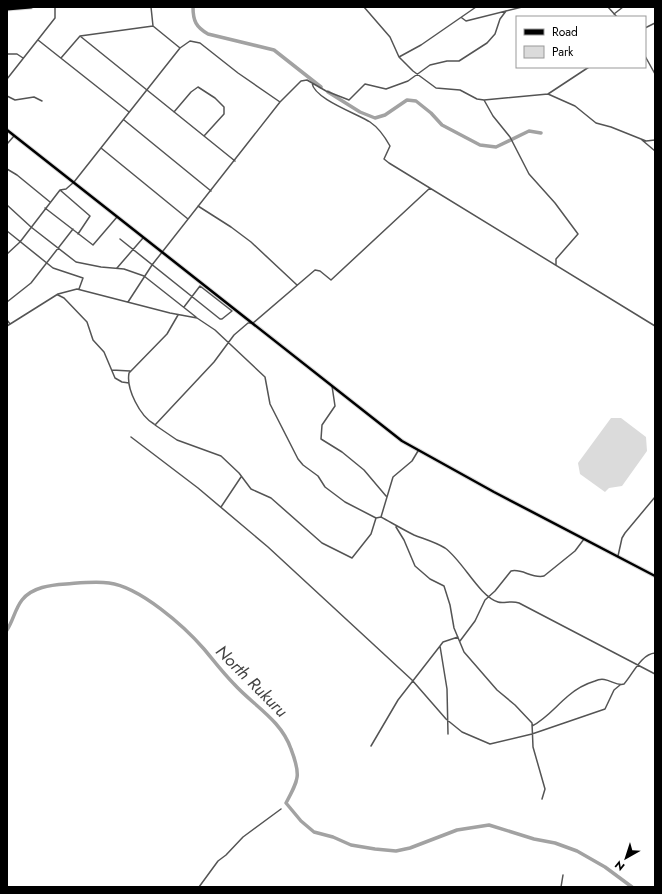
<svg xmlns="http://www.w3.org/2000/svg" width="662" height="894" viewBox="0 0 662 894" font-family="Jost,sans-serif">
<style>
.green{fill:#dbdbdb}
.lines{fill:none;stroke-linecap:round;stroke-linejoin:round}
.river{stroke:#a2a2a2;stroke-width:3.5}
.primary-casing{stroke:#dbdbdb;stroke-width:4.5}
.trunk-casing{stroke:#dbdbdb;stroke-width:5}
.minor{stroke:#545454;stroke-width:1.5}
.primary{stroke:#000;stroke-width:2.5}
.trunk{stroke:#000;stroke-width:3}
.labels{text-anchor:middle;stroke-width:3;stroke-linejoin:round;paint-order:stroke}
.water-label{font-size:17px;font-style:italic;fill:#434343;stroke:#fff}
</style>
<rect width="100%" height="100%" fill="#fff"/>
<path class="green" d="M611,418H621L646,437L647,451L622,486L609,488L605,492L580,474L578,463Z"/>
<g class="lines">
<path class="river" d="M193,7C193,21 196,27 208,34L274,50L321,87
M328,92L360,112L375,118L385,115L407,100L416,101L431,113L442,125L480,145L496,147L529,131L541,133
M7,630C13,621 15,609 22,600C32,587 51,585 66,584C80,583 95,581 109,583C140,587 184,626 204,649C214,661 223,673 234,684C254,706 281,720 291,749C301,775 299,779 286,803L301,821L314,832L333,837L351,845L375,849L396,851L410,848L457,830L489,825L534,839L555,843L577,851L605,867L632,887"/>
<g class="primary-casing">
<path id="primary" d="M7,130L402,441L494,492L655,576"/>
</g>
<g class="trunk-casing">
<path id="trunk" d="M7,9L31,7"/>
</g>
<path class="minor" d="M151,7L153,26L180,48L190,41L200,43L238,73L280,102
M364,7L390,37L399,57L421,45L476,7
M608,7L617,17
M614,14L623,7
M462,18L466,21L522,7
M645,28L655,23
M80,36L153,26
M38,40L129,112
M7,54H17L23,58
M645,56L655,74
M399,57L413,71L436,88L460,90L477,99L484,100L548,94L575,106L596,123L611,127L646,141L655,140
M61,58L80,36L235,161
M7,79L55,18V7
M312,83C314,99 358,114 370,122C379,128 385,137 390,146L384,159L389,163L655,326
M548,94L589,67
M7,96L15,100L34,97L42,101
M484,100L493,116L510,137L529,174L555,203L578,234L556,259V265
M174,112L191,92L198,87L215,98L224,107V114L204,136
M124,120L211,191
M642,140L655,151
M7,144L14,136
M101,148L188,219
M7,169L17,175L50,202
M60,190L90,216L78,234
M7,205L31,227L76,262L101,267L124,269L144,276L196,317
M198,206L231,227L251,242L297,285
M45,208L93,245L117,217
M7,231L53,268L83,278L79,289
M120,239L220,319H222L232,311L200,286
M7,254L20,242L60,190L66,189L74,182L180,48
M117,268L143,238
M58,295L64,298L87,322L93,340L104,352L115,378L122,382L129,383
M7,302L31,283L73,229
M128,302L152,265L280,102L301,81L307,80L326,91L349,100L365,84L386,89L408,81L430,65L447,61H459L487,43L495,34L500,19L506,11
M184,307L200,286
M7,320L10,324
M7,326L58,294L77,289L170,313L197,318L215,330L265,377L270,404L298,459L303,465L318,476L325,487L345,502L376,518L381,517C392,523 402,529 414,535C424,539 435,542 445,548C463,561 479,596 498,602C504,604 511,600 519,603L655,674
M112,370L130,371
M332,386L335,406L322,425L321,439L342,452L364,470L386,496
M154,424C140,416 126,389 129,373L167,334L178,315
M131,437L198,488L268,547L412,680L446,719L462,732L490,744L532,734L605,709L614,690L620,685
M221,507L241,477
M381,517L393,477L412,461L418,451
M376,518L371,534L352,558L322,543L271,498L251,489L239,473L221,456L177,440L155,425L214,362L234,335L248,323H253L315,270L320,271L331,280L430,188
M396,527L404,540L415,566L430,579L444,586L450,605L454,628L464,652L497,690L515,705L532,723L533,747L545,789L542,799
M618,556L622,538L625,533L655,497
M460,641L475,621L485,600L495,591L511,571C522,568 532,579 544,576L575,551L584,539
M532,726C546,719 556,706 568,696C576,689 585,684 595,681C607,675 615,687 624,684C633,674 641,654 655,653
M448,734L447,689L440,646L443,642L458,637
M371,746L398,700L440,646
M199,887L218,861L226,855L243,837L281,809
M561,887L563,875"/>
<use href="#primary" class="primary"/>
<use href="#trunk" class="trunk"/>
</g>
<g class="labels">
<g class="water-label">
<text transform="translate(252 681) rotate(45)" y="6">North Rukuru</text>
</g>
</g>
<rect width="662" height="894" fill="none" stroke="#000000" stroke-width="16"/>
<rect x="516" y="16" width="130" height="52" fill="#ffffff" stroke="#999999"/>
<rect x="524" y="29" width="20" height="6" fill="#000000" stroke="#999999"/>
<text x="552" y="36" font-size="12" fill="#000000">Road</text>
<rect x="524" y="46" width="20" height="12" fill="#dbdbdb" stroke="#999999"/>
<text x="552" y="56" font-size="12" fill="#000000">Park</text>
<g transform="translate(626 858) rotate(219)" stroke="#ffffff" stroke-width="3" paint-order="stroke">
<path d="M0-3L7 15L0 10L-7 15Z" fill="#000000"/>
<text y="-6" font-size="11" font-weight="bold" text-anchor="middle" fill="#000000">N</text>
</g>
</svg>
